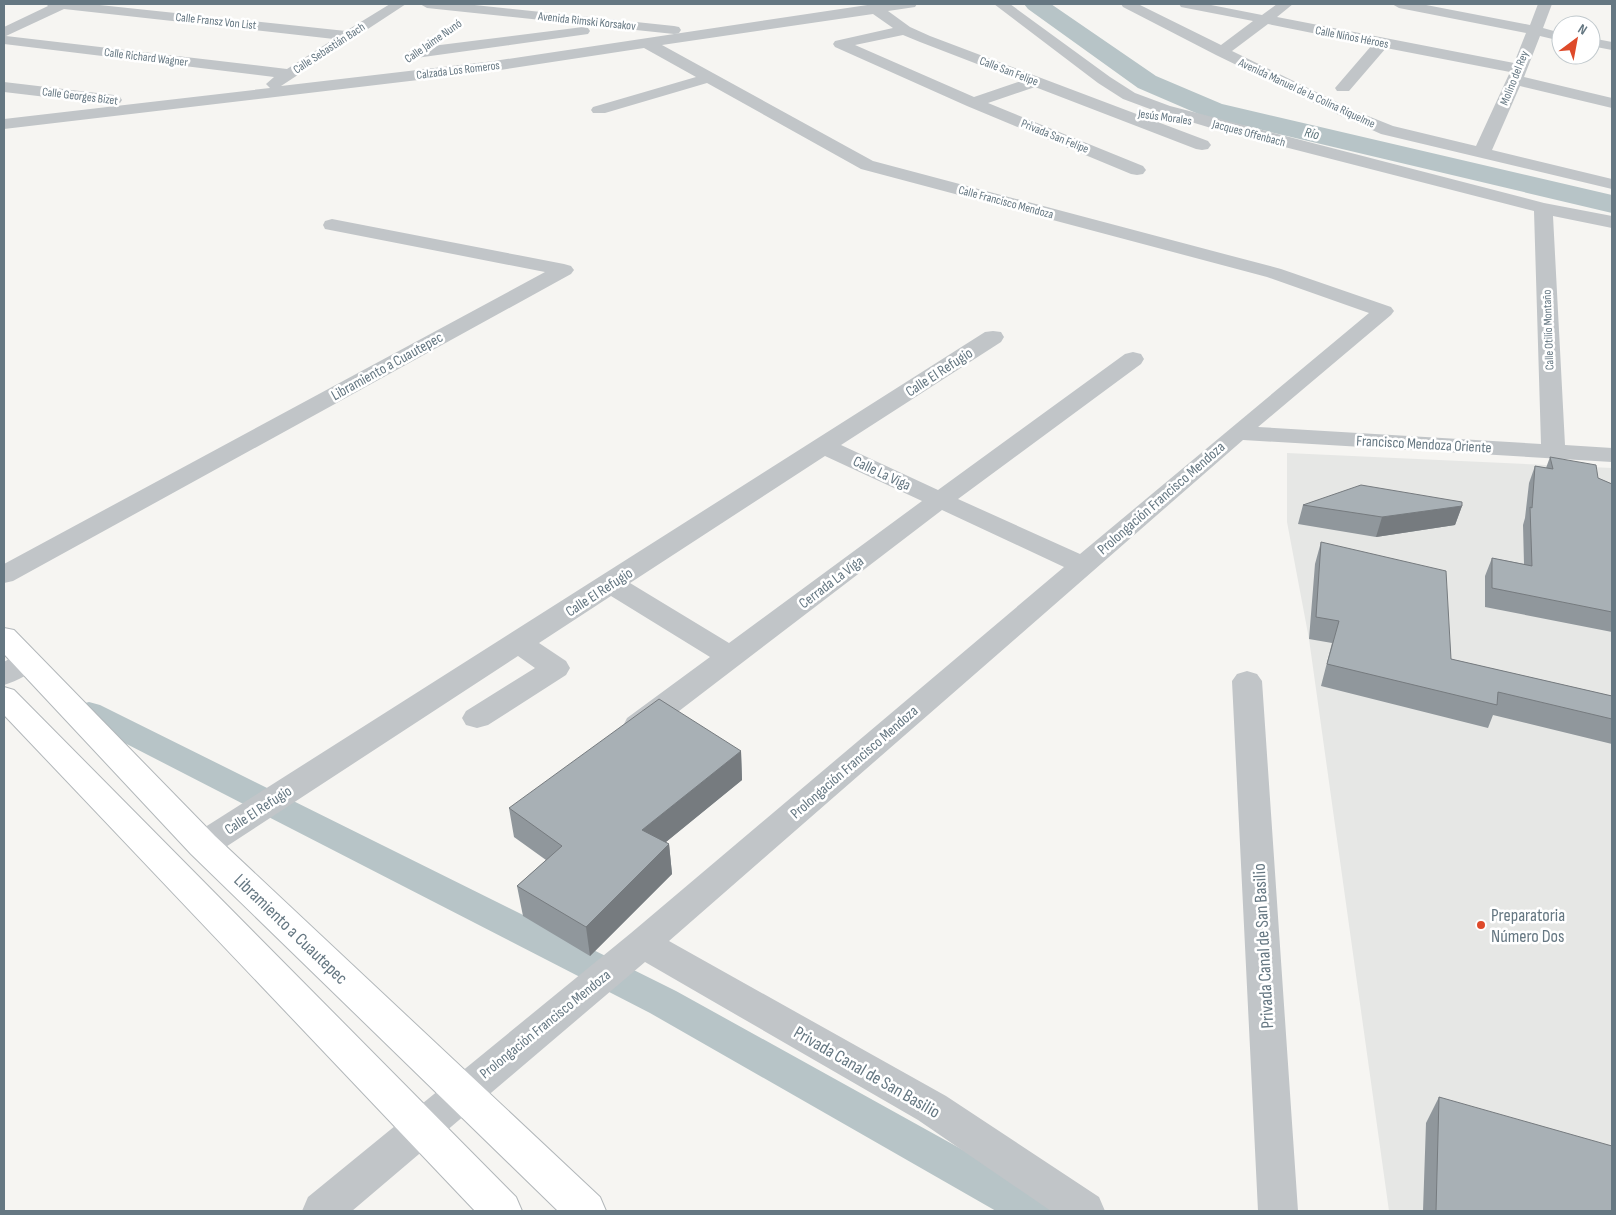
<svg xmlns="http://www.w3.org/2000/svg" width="1616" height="1215" viewBox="0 0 1616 1215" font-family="'Sofia Sans Condensed',sans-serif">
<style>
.built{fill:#e6e7e5}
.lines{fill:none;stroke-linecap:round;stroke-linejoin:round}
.canal{fill:#b7c4c7;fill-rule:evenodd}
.river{fill:#b7c4c7;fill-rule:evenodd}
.major-casing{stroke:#b2b7ba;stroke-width:2}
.minor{fill:#c1c5c8;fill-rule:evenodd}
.major{fill:#fff;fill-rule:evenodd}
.wall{fill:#90979c}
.shaded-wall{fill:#767b7f}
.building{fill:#a8b0b5;stroke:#767b7f}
.poi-dot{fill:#de4a2a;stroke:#fff;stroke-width:2}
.labels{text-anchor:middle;stroke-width:5;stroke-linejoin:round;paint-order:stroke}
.far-street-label{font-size:12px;fill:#657782;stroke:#fff}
.far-water-label{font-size:14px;font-style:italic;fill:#61787f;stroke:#fff}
.street-label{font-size:15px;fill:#657782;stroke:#fff}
.near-poi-label{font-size:18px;fill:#657782;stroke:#fff;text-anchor:start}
.near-street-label{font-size:18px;fill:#657782;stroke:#fff}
</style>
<rect width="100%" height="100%" fill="#f6f5f2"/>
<path class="built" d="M1287,453L1612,468V1211H1389L1309,639L1287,522Z"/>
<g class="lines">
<path class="canal" d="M89,702L100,705L676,991L1048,1197L1054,1211H996L650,1013L78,719L74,712L78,705Z"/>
<path class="river" d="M1024,4H1051L1156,76L1222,104L1612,195V213L1203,116L1138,88L1028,9Z"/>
<g class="major-casing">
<path id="major" d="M4,628L14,630L215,836L600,1197L606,1211H558L191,854L4,654Z
M4,687L14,690L516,1197L522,1211H475L4,715Z"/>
</g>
<path class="minor" d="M46,4H90L346,31L390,4H406L281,86L494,61L874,4H917L915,7L888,11L910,27L930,36L1208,141L1211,145L1208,149L1202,150L1196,149L1035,87L988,103L1143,166L1146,170L1143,174L1137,175L1131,174L967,106L835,47L833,44L835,41L893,28L873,14L662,45L873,161L1281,269L1391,307L1394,311L1391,315L1258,427L1541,444L1534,211L1211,128L1158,112L1123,99L1098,83L994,4H1010L1110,77L1135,93L1170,106L1544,203L1612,216V228L1553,216L1565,445L1612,448V462L1243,440L669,941L946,1096L1099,1197L1105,1211H1051L918,1120L645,962L352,1211H302L308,1197L631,933L1064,567L942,510L649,734L638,737L627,734L623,726L627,718L710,657L611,596L539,643L566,661L570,668L566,675L488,725L477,728L466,725L462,718L466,711L535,668L518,656L215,854L203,858L191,854L187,845L191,836L985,332L993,331L1001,332L1004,337L1001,342L841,445L938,490L1125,354L1133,352L1141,354L1144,359L1141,364L958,499L1080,554L1369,313L1267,277L861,169L707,83L605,113H593L591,110L593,107L696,77L644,48L494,71L4,129V119L270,88L266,84L274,77L4,44V27L48,6ZM64,9L334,39L287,69L6,36ZM903,35L920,42L1021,81L974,97L855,45ZM825,456L922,501L729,643L630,583Z
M420,4H465L674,26L679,27L681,30L679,33L674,34L427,8Z
M1121,4H1138L1221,45L1253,21L1186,8L1181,7L1179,4H1206L1262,15L1277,4H1293L1277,17L1514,63L1526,33L1399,8L1392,4H1421L1530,25L1538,4H1552L1543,28L1561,33V41L1540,36L1524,77L1612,98V108L1520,86L1492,150L1612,179V189L1381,134L1341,116L1216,55L1123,7ZM1268,24L1372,45L1335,88L1337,91H1349L1386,48L1510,72L1476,146L1393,126L1353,110L1232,51Z
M583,27L588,28L590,31L588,34L416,58L411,56L408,53L411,50L416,48Z
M1591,38L1612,42V50L1591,46Z
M4,82L114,95L120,97L122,100L120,103L114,105L4,92Z
M332,219L564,264L571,266L574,270L571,274L13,581L4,583V564L545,272L325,229L323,225L325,221Z
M27,651L37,654L41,661C34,673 17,681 4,685V662L17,654Z
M1247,671L1257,674L1262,681L1298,1211H1258L1232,681L1237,674Z"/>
<use href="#major" class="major"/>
</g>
<path class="wall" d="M1550,457L1598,478L1612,484V632L1485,607V576L1492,558L1524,564L1523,525L1525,518L1529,483L1535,466L1546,468Z
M1303,505L1462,506L1455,525L1376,537L1298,524Z
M1321,542L1451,659L1612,696V744L1493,715L1488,728L1321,686L1332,643L1309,639L1315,564Z
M741,751L742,780L666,842L669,844L672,874L590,956L523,916L517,886L546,860L514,837L509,808Z
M1439,1097L1612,1211H1423L1426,1123Z"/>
<path class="shaded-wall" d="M1462,506L1455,525L1376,537L1382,517Z
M741,751L742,780L645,859L642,830Z
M669,844L672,874L590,956L586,927Z"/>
<path class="building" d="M1550,457L1596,465L1598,478L1612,484V612L1492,588V558L1532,566L1530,507L1532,508L1535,466L1553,469Z
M1361,485L1462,502V506L1382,517L1303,505Z
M1321,542L1446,571L1451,659L1612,696V719L1498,692L1497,705L1327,664L1339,621L1316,617Z
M659,699L741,751L642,830L669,844L586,927L517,886L562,846L509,808Z
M1439,1097L1612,1146V1211H1436Z"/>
<circle class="poi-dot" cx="1481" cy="925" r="5"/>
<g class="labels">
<g class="far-street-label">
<text transform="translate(216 21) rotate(6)" y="4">Calle Fransz Von List</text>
<text transform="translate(587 21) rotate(6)" y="4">Avenida Rimski Korsakov</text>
<text transform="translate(1352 37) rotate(11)" y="4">Calle Niños Héroes</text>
<text transform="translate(433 41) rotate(-35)" y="4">Calle Jaime Nunó</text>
<text transform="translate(329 48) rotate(-33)" y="4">Calle Sebastián Bach</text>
<text transform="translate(146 57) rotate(7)" y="4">Calle Richard Wagner</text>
<text transform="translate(458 70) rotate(-7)" y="4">Calzada Los Romeros</text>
<text transform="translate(1009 71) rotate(21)" y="4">Calle San Felipe</text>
<text transform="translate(1514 78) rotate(-68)" y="4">Molino del Rey</text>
<text transform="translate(1307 93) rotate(25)" y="4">Avenida Manuel de la Colina Riquelme</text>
<text transform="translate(80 96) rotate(7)" y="4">Calle Georges Bizet</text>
<text transform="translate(1165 117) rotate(8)" y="4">Jesús Morales</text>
<text transform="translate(1249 133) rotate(15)" y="4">Jacques Offenbach</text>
<text transform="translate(1055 136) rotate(22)" y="4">Privada San Felipe</text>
<text transform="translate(1006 202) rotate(15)" y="4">Calle Francisco Mendoza</text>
<text transform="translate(1548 330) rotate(-92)" y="4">Calle Otilio Montaño</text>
</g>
<g class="far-water-label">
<text transform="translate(1312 133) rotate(13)" y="5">Río</text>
</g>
<g class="street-label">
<text transform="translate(387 366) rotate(-29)" y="5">Libramiento a Cuautepec</text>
<text transform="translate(939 372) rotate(-33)" y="5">Calle El Refugio</text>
<text transform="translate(1424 444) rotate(3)" y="5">Francisco Mendoza Oriente</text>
<text transform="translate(882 473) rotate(25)" y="5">Calle La Viga</text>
<text transform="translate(1161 498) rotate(-41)" y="5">Prolongación Francisco Mendoza</text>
<text transform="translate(831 582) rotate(-37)" y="5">Cerrada La Viga</text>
<text transform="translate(599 592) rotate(-33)" y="5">Calle El Refugio</text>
<text transform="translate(854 762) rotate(-41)" y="5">Prolongación Francisco Mendoza</text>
<text transform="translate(258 810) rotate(-33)" y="5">Calle El Refugio</text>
<text transform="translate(545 1024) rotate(-39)" y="5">Prolongación Francisco Mendoza</text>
</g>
<g class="near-poi-label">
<text x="1491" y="921">Preparatoria<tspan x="1491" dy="21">Número Dos</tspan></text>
</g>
<g class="near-street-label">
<text transform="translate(291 929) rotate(44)" y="6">Libramiento a Cuautepec</text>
<text transform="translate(1263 946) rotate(-93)" y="6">Privada Canal de San Basilio</text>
<text transform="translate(867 1072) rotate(30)" y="6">Privada Canal de San Basilio</text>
</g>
</g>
<rect width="1616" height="1215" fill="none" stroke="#657782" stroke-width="10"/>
<g transform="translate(1576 40) rotate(32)"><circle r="24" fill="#ffffff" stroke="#c1c9cd"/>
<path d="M0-4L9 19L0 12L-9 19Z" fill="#de4a2a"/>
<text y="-8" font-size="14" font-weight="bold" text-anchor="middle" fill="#657782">N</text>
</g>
</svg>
